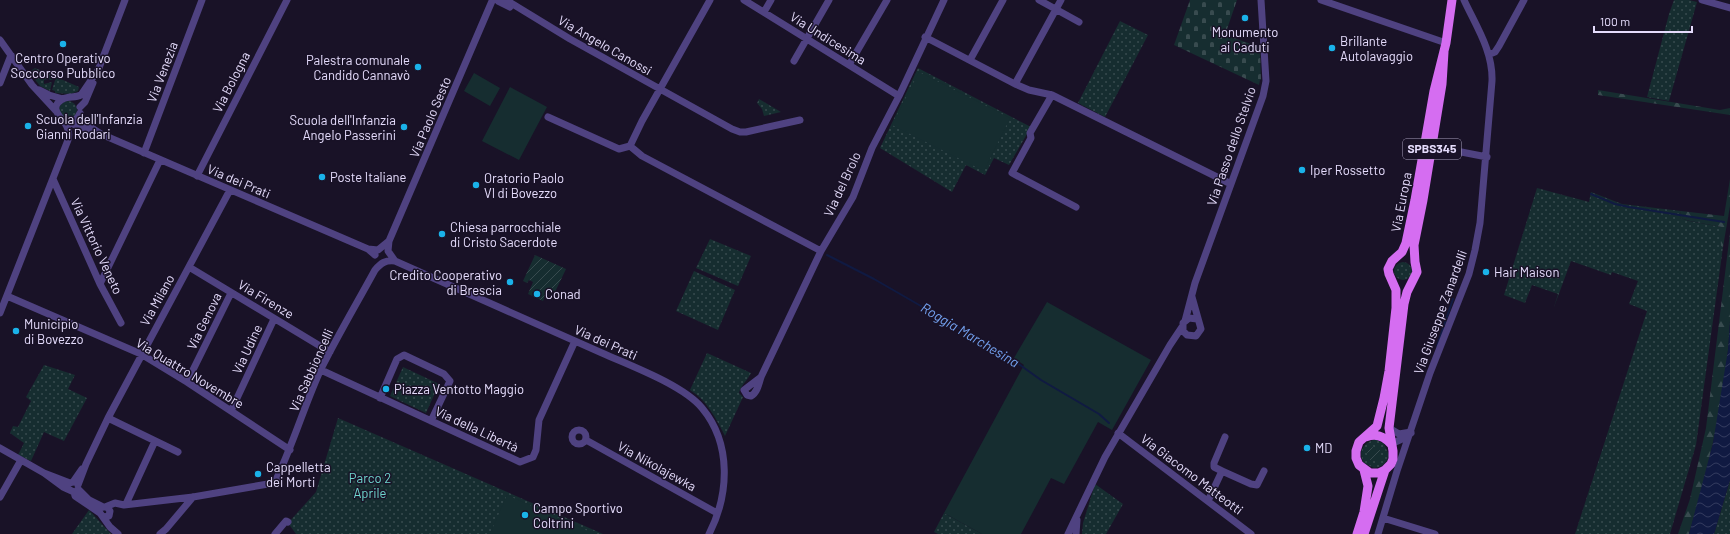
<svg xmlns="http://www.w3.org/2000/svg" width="1730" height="534" viewBox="0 0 1730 534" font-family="Barlow,sans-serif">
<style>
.grass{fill:url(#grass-dots)}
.forest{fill:url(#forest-firs)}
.cemetery{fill:url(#cemetery-stones)}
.garden{fill:url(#garden-furrows)}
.pitch{fill:#162d30}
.water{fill:url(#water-waves)}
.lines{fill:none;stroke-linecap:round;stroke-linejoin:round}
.stream{stroke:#101a42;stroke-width:2}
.minor{stroke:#4f4281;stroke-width:7}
.major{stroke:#d56df1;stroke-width:9}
.poi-dot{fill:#1ab2e9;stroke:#191227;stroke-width:1.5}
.labels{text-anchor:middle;stroke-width:3;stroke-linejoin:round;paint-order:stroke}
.shield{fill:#191227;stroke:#a89fbc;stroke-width:1}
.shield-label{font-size:12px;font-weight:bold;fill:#e5dcfc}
.poi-label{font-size:13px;fill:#e5dcfc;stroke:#191227;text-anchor:start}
.street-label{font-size:13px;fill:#e5dcfc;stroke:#191227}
.park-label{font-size:13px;fill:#6ed5cd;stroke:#191227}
.water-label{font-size:14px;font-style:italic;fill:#74a2f1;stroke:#191227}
</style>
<defs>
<pattern id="grass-dots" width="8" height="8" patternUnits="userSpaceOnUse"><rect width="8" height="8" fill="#162d30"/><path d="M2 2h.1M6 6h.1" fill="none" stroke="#384b4f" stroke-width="1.8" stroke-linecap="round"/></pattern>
<pattern id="forest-firs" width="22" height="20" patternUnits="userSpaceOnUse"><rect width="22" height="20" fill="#162d30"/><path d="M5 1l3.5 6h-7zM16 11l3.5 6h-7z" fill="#384b4f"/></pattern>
<pattern id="cemetery-stones" width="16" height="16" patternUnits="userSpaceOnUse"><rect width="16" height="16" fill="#162d30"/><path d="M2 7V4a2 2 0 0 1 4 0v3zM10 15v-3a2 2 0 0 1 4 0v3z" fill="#384b4f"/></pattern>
<pattern id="garden-furrows" width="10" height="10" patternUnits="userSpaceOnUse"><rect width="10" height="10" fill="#162d30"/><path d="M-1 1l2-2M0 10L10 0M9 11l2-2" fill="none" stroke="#384b4f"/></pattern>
<pattern id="water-waves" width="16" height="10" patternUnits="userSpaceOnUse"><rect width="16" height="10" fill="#101a42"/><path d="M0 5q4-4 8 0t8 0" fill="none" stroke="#333b5e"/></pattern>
</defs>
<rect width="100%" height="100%" fill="#191227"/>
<path class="grass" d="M1674,0H1689L1697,2L1669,101L1647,97L1669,14Z
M1120,21L1148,35L1105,117L1078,103Z
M35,68L54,76L53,80H50L49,79L44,80V84L52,82L50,91L40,86L29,72Z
M918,68L1031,127L1009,165L994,158L985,175L966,165L952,192L880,148Z
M56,77L79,87L78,91L71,94L55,93V91L52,90Z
M759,99L781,112L764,116L762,109L757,103Z
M59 110a9 9 0 1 1 18 0a9 9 0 1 1-18 0Z
M1537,188L1589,202L1591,192L1622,204L1681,211L1680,218L1689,221L1722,227L1721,246L1723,247L1696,445L1670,534H1575L1647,311L1629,304L1638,281L1612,272L1611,275L1571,261L1554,307L1558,294L1532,285L1525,303L1504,295Z
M710,239L751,256L738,286L696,268Z
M1394 271a9 9 0 1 1 18 0a9 9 0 1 1-18 0Z
M694,271L735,290L718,330L676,311Z
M707,353L751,373C747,381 741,385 739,393L743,397L725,436C716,419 707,400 690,390Z
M44,365L75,375L68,389L87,398L64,441L44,432L31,461L18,455L24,443L10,433L13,426L18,427L31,401L26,397Z
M403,367L439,384L426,413L390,396Z
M338,418L603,534H296L288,523L316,492Z
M1373,440H1377L1384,444L1389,455C1387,463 1382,467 1374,468L1364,463C1358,453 1362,444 1373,440Z
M1730,480V534H1714L1728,487Z
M1095,484L1123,504L1106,534H1082L1083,523Z
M89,510L111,534H72Z
M944,513L982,534H938L934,532Z"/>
<path class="forest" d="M1598,90L1720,110L1730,108V115L1598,95Z
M1730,179V206L1723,247L1721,246L1720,231L1722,227L1690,221L1680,218L1681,211L1724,216Z
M1730,233C1730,262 1730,292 1730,321C1727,394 1709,465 1689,534H1678L1690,499L1706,428Z"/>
<path class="cemetery" d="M1190,0H1237L1225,35L1260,47L1261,80H1260L1259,85L1174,45Z"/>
<path class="garden" d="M535,255L566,269L555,292L548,289L543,301L528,294L533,282L529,280L527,283L523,281Z
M1367 454a7 7 0 1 1 14 0a7 7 0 1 1-14 0Z"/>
<path class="pitch" d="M919,72L1010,118L984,171L892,125Z
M474,73L500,88L490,106L464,91Z
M510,87L547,107L519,160L482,141Z
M1047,302L1151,360L1112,430L1098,422L1064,484L1051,478L1021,534H982L944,513L1024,365L1014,358Z
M507,495L595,534H490Z"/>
<path class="water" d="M1730,321V480L1714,534H1689L1713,443L1728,350Z"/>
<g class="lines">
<path class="stream" d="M1591,194L1615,204L1629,207L1724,222
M827,255L874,279L1006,355L1041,380L1099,414L1109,423
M1437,346L1453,299"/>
<path class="minor" d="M506,0L570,39L732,129L740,132H746L800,120
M710,0L642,121L630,146L642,156L821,251
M744,0L899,96
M1039,0L1079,22
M1321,0L1446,43
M1702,0L1730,8
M498,1L510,7
M764,12L771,0
M925,37L1015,84L1029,90L1052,95L1231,184
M0,40L32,85L56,111
M1490,54L1495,52L1499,46L1524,0
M970,60L1003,0
M794,61L829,0
M849,65L887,0
M97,73L125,0
M0,83L11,55
M1015,84L1061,0
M39,90L49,95L63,99
M1052,95L1030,133L1031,138L1012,173L1076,207
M80,107L85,102L93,83
M79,116L87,125L101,134L368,249L375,255
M548,117L619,149L630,146
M63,121C71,123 77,121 80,113
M68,122L91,131
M1433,143L1451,150L1487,157
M144,153L202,0
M197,176L287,0
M53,179L100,284L121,323
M368,249L378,250L389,241
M395,261L388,251L389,241L492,1
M189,267L330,352
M100,284L160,160
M7,296L141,354L187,382L290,450
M1192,297L1201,329L1196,336L1187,335L1183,331V323L1189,318L1197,319
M0,313L68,140C69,136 69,131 67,127C64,119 46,108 63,99C68,96 75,98 81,95L98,70
M1185,321L1195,283L1263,96L1266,81L1261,0
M321,370L520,462L533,457L536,450L539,420L575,341
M761,377L744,390L747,395L751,396C757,393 759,384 761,377L821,251L853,197L872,148L899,96L944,0
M187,382L231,293
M380,398L397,359L404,355L444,374L450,381L431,421
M231,411L274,319
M108,418L178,452
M1389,428L1399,434L1411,432
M572 437a7 7 0 1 1 14 0a7 7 0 1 1-14 0Z
M1118,433L1251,534
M586,440L717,513
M1391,444L1402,439L1411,433
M0,448L44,473L70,483
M1222,471L1251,484L1257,485L1264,471
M44,473L63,487L74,492L75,496L100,513L110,527L118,534
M73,482L82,469
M78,485L86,464L108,418L230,190
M78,489L89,500L103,507
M0,497L21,460
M1208,501L1222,471L1214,467V463L1225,437
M126,504L155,441
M103,507H107L110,511L109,516L104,517
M105,507L115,503L124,505L193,497L268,484L275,482C293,445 304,406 321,369C338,335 357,303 375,270C381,263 385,260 395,261C464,292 533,322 602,353C631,366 683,385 702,408C732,444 729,495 709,534
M1383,518L1435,534
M160,534L166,529L193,497
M275,534L286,521L288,522
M1068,534L1105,457L1170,345L1182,327
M1076,534L1077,520
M1378,534L1397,471L1430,373L1469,274L1475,250L1480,223L1492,81C1493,51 1476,26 1464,0"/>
<path class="major" d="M1444,52L1442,84L1423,200L1414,245L1415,262L1417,272L1407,292L1404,304L1389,428L1393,451V459L1391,464L1385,470L1379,473H1370L1359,465L1356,458V451L1359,442L1377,426L1384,398L1389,371L1396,308V290L1389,274L1388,269L1392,261L1402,252L1406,243L1415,200L1434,91L1446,43L1452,0
M1366,437C1375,433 1384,436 1391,444
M1357,534L1364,512L1368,486L1364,470
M1364,534L1385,470"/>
</g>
<g class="poi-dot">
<circle cx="1245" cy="18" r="4"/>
<circle cx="63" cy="44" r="4"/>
<circle cx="1332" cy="48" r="4"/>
<circle cx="418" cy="67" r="4"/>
<circle cx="28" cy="126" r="4"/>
<circle cx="404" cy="127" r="4"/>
<circle cx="1302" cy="170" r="4"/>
<circle cx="322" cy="177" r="4"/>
<circle cx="476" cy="185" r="4"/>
<circle cx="442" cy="234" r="4"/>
<circle cx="1486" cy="272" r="4"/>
<circle cx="510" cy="282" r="4"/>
<circle cx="537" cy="294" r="4"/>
<circle cx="16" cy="331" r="4"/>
<circle cx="386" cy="389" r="4"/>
<circle cx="1307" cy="448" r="4"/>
<circle cx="258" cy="474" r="4"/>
<circle cx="525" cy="515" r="4"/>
</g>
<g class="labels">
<rect class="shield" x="1403" y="139" width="58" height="20" rx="3"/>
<g class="shield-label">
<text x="1432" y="153">SPBS345</text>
</g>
<g class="poi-label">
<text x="1245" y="37" text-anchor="middle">Monumento<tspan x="1245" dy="15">ai Caduti</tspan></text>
<text x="1340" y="46">Brillante<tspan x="1340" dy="15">Autolavaggio</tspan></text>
<text x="63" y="63" text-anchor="middle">Centro Operativo<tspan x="63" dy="15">Soccorso Pubblico</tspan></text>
<text x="410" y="65" text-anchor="end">Palestra comunale<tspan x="410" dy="15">Candido Cannavò</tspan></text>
<text x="36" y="124">Scuola dell'Infanzia<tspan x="36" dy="15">Gianni Rodari</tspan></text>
<text x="396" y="125" text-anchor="end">Scuola dell'Infanzia<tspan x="396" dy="15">Angelo Passerini</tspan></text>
<text x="1310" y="175">Iper Rossetto</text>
<text x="330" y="182">Poste Italiane</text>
<text x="484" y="183">Oratorio Paolo<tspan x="484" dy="15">VI di Bovezzo</tspan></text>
<text x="450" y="232">Chiesa parrocchiale<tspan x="450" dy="15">di Cristo Sacerdote</tspan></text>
<text x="1494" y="277">Hair Maison</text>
<text x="502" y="280" text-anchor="end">Credito Cooperativo<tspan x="502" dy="15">di Brescia</tspan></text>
<text x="545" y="299">Conad</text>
<text x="24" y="329">Municipio<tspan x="24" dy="15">di Bovezzo</tspan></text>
<text x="394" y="394">Piazza Ventotto Maggio</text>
<text x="1315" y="453">MD</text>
<text x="266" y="472">Cappelletta<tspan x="266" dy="15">dei Morti</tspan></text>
<text x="533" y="513">Campo Sportivo<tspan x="533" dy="15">Coltrini</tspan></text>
</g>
<g class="street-label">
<text transform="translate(828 38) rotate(32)" y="5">Via Undicesima</text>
<text transform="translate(605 45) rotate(30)" y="5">Via Angelo Canossi</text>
<text transform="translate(162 72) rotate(-69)" y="5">Via Venezia</text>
<text transform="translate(231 82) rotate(-63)" y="5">Via Bologna</text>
<text transform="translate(430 117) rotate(-67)" y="5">Via Paolo Sesto</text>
<text transform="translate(1231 146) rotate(-71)" y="5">Via Passo dello Stelvio</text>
<text transform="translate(239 181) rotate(23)" y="5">Via dei Prati</text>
<text transform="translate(842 184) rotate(-65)" y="5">Via del Brolo</text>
<text transform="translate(1401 202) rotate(-79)" y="5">Via Europa</text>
<text transform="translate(97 246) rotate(65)" y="5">Via Vittorio Veneto</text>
<text transform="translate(266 299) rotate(31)" y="5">Via Firenze</text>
<text transform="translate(157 300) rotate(-61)" y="5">Via Milano</text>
<text transform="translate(1440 312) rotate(-70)" y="5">Via Giuseppe Zanardelli</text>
<text transform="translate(204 321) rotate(-64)" y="5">Via Genova</text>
<text transform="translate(606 342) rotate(24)" y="5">Via dei Prati</text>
<text transform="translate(247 349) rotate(-65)" y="5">Via Udine</text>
<text transform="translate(311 370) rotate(-66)" y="5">Via Sabbioncelli</text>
<text transform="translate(190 373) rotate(31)" y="5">Via Quattro Novembre</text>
<text transform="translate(477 429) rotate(25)" y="5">Via della Libertà</text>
<text transform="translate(657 466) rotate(29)" y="5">Via Nikolajewka</text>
<text transform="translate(1192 474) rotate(37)" y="5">Via Giacomo Matteotti</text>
</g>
<g class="park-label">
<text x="370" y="483">Parco 2<tspan x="370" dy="15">Aprile</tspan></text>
</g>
<g class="water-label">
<text transform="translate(970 335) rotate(31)" y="5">Roggia Marchesina</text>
</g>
</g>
<path d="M1594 26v6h98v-6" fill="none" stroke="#e5dcfc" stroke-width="2"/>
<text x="1600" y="26" font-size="12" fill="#e5dcfc" stroke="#191227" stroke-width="3" paint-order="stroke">100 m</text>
</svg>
